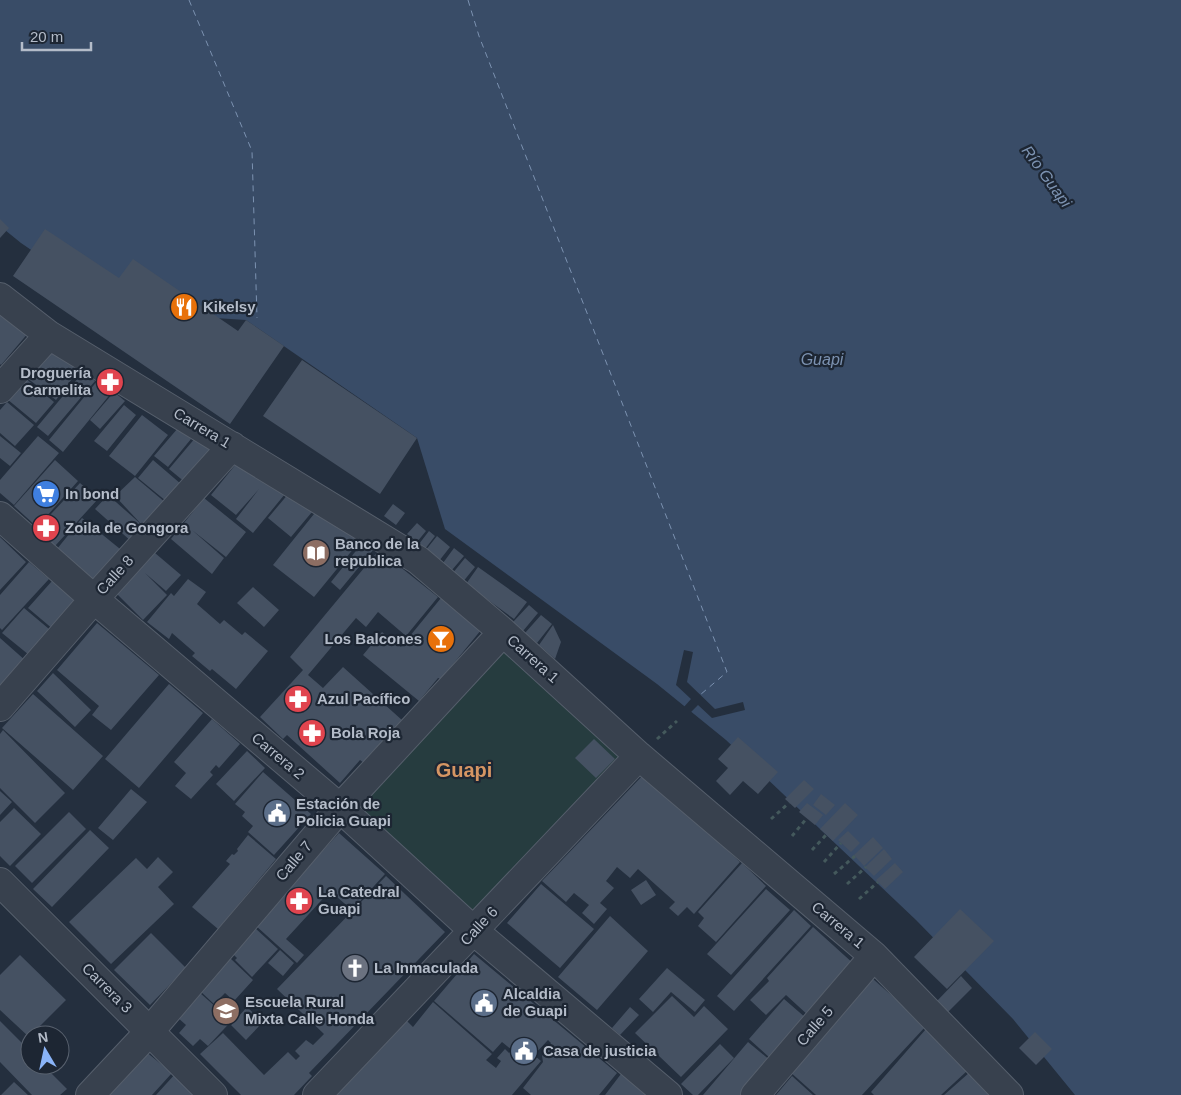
<svg xmlns="http://www.w3.org/2000/svg" width="1181" height="1095" viewBox="0 0 1181 1095" font-family="Helvetica,sans-serif">
<style>
.green{fill:#263c3f}
.water{fill:#394c67}
.pier{fill:#242f3e}
.lines{fill:none;stroke-linecap:round;stroke-linejoin:round}
.ferry{stroke:#7c92b1;stroke-width:1;stroke-dasharray:6 5;stroke-linecap:butt}
.building{fill:#455162}
.minor-casing{stroke:#565f6c;stroke-width:30}
.path{stroke:#44595c;stroke-width:3;stroke-dasharray:4 4;stroke-linecap:butt}
.minor{stroke:#38414e;stroke-width:28}
.labels{text-anchor:middle;stroke-width:4.5;stroke-linejoin:round;paint-order:stroke}
.poi-label{font-size:15px;font-weight:bold;fill:#b4bcc9;stroke:#1d2633;text-anchor:start}
.street-label{font-size:15px;fill:#b4bcc9;stroke:#1d2633}
.water-label{font-size:16px;font-style:italic;fill:#7c92b1;stroke:#1d2633}
.district-label{font-size:20px;font-weight:bold;fill:#d59563;stroke:#1d2633}
</style>
<rect width="100%" height="100%" fill="#242f3e"/>
<path class="green" d="M503,632L639,756L474,931L340,808Z"/>
<path class="water" d="M0,0H1181V1095H1075L1013,1019L916,920L726,740L657,684L445,529L417,438L246,320L122,312L21,243L0,226Z"/>
<path class="pier" d="M684,650L693,652L687,682L715,709L743,702L745,710L712,718L698,705L689,714L683,708L691,699L676,685Z"/>
<g class="lines">
<path class="ferry" d="M189,0L252,151L257,318
M468,0L479,36L727,672L700,695"/>
</g>
<path class="building" d="M0,219L9,228L0,238Z
M45,229L119,278L133,259L238,331L246,320L284,346L230,424L13,276Z
M0,310L29,332L1,365L0,364Z
M52,345L81,367L56,400L27,378Z
M302,360L417,438L380,494L263,416Z
M83,372L95,381L48,436L37,427Z
M25,378L54,402L36,423L7,399Z
M98,380L112,392L63,452L49,440Z
M114,392L125,401L100,429L90,420Z
M7,402L34,425L15,446L0,433V410Z
M124,405L136,415L107,451L94,441Z
M142,415L168,435L135,476L109,456Z
M178,428L191,439L168,467L154,456Z
M0,436L21,453L10,466L0,458Z
M38,436L59,453L14,505L0,493V480Z
M196,437L214,452L186,483L169,469Z
M240,459L285,494L253,533L236,519L259,489L236,515L211,495Z
M55,460L78,481L37,527L14,506Z
M153,460L181,484L166,501L138,478Z
M135,477L166,503L132,542L95,509L108,495L142,525L115,496Z
M80,483L98,499L55,546L46,538L56,528L46,537L37,529Z
M289,493L312,512L291,537L268,518Z
M204,498L246,532L226,557L192,530L224,558L212,574L171,539Z
M393,504L405,513L396,525L384,516Z
M318,509L359,542L314,597L273,565Z
M82,518L125,553L98,585L57,549Z
M417,523L426,531L417,542L407,534Z
M429,531L435,536L425,549L419,544Z
M437,536L450,547L439,561L425,551Z
M0,537L26,562L0,590Z
M363,542L373,550L340,590L331,582Z
M454,548L464,556L452,570L443,563Z
M379,550L438,597L406,636L378,612L366,627L356,618L308,675L323,688L343,667L403,721L364,763L360,760L340,783L287,735L283,739L260,717L303,670L290,657Z
M155,553L181,575L166,591L145,573L167,595L143,620L117,594Z
M465,558L475,567L462,583L452,574Z
M29,562L49,579L2,630L0,628V595Z
M478,567L527,602L514,619L466,584Z
M188,579L206,592L197,604L220,624L224,620L242,635L245,632L268,651L236,689L212,669L210,671L192,656L195,653L172,633L169,639L147,622L171,593L174,596Z
M52,581L78,603L54,630L28,608Z
M253,587L279,610L264,627L237,603Z
M441,598L481,630L441,679L438,678L419,701L363,655L382,632L401,647Z
M529,605L538,613L523,631L513,622Z
M24,608L55,634L34,659L2,633Z
M541,615L552,624L537,643L525,633Z
M97,623L159,675L111,730L92,715L99,706L57,670Z
M553,625L561,642L555,659L539,645Z
M0,638L26,661L0,690Z
M53,673L91,710L75,727L37,691Z
M169,684L203,713L139,788L105,759Z
M33,694L103,756L73,790L2,728Z
M212,719L240,744L219,768L216,765L210,772L213,775L191,799L175,786L186,773L174,762Z
M3,730L65,793L35,823L0,788V734Z
M738,737L778,772L758,794L743,781L730,795L716,781L728,768L718,759Z
M594,739L615,759L596,778L575,758Z
M247,751L265,768L234,801L216,784Z
M263,772L311,814L274,855L248,832L253,826L242,816L245,812L235,804Z
M645,773L740,862L694,914L687,907L678,916L669,908L675,902L638,869L630,878L617,867L606,881L614,888L600,903L607,909L594,924L582,913L589,905L574,893L566,902L542,881Z
M804,780L814,789L795,808L785,799Z
M131,789L147,802L113,840L98,828Z
M0,791L12,802L0,815Z
M821,794L835,805L826,815L813,805Z
M807,803L823,815L815,825L799,812Z
M845,803L858,815L833,841L820,829Z
M14,808L41,834L10,866L0,856V822Z
M69,812L86,829L32,883L15,866Z
M90,830L109,848L52,907L33,889Z
M848,831L860,843L851,852L838,840Z
M339,833L385,874L352,910L330,891L286,939L304,955L297,963L255,925Z
M248,835L276,859L218,929L192,907L230,864L226,861L232,854L234,855L238,851L237,849Z
M873,837L883,848L864,866L854,855Z
M884,849L892,859L874,876L865,867Z
M158,857L173,872L158,887L174,904L111,964L69,922L136,858L147,869Z
M742,863L766,886L716,942L698,926L704,918L698,912Z
M895,863L903,872L885,889L876,880Z
M386,876L445,932L309,1073L312,1076L294,1095H241L200,1054L223,1033L264,1075L288,1052L296,1060L300,1056L295,1051L306,1040L313,1045L324,1034L277,989Z
M646,880L656,895L641,905L631,890Z
M541,884L594,929L560,968L507,923Z
M766,889L790,910L731,975L707,954Z
M960,909L994,941L947,989L914,957Z
M794,910L811,926L734,1011L717,996Z
M610,916L648,951L597,1010L558,977Z
M813,927L855,965L809,1016L786,995L766,1015L750,1000L769,981L767,978Z
M255,928L278,949L252,977L235,960L237,958L232,953Z
M151,933L186,968L150,1005L114,970Z
M280,950L294,963L283,976L268,963Z
M474,954L617,1073L599,1095H531L523,1088L543,1062L542,1056L551,1043L548,1040L534,1055L541,1061L512,1095H335L406,1020L413,1027L433,1002L492,1054L486,1060L496,1068L501,1061L497,1058L505,1049L509,1053L512,1050L502,1042L493,1052L434,1001Z
M20,955L66,1000L29,1037L0,1010V975Z
M230,958L253,980L234,1001L225,993L214,1004L199,990Z
M667,968L705,1000L695,1012L671,992L653,1012L639,999Z
M961,976L972,988L947,1013L936,1002Z
M873,979L926,1026L862,1095H816L789,1071Z
M200,993L217,1008L225,1000L239,1013L208,1046L200,1039L193,1046L179,1033L186,1025L177,1017Z
M672,996L694,1017L704,1006L728,1029L681,1077L635,1033Z
M784,999L806,1018L770,1058L749,1039Z
M247,1007L263,1022L246,1040L231,1025Z
M630,1007L639,1015L620,1035L612,1028Z
M0,1021L30,1051V1065H43L67,1089L60,1095H32L0,1062Z
M926,1029L967,1071L941,1095H874L871,1092Z
M1035,1032L1052,1049L1036,1065L1019,1048Z
M748,1042L771,1061L742,1095H703Z
M720,1044L734,1058L698,1095H693L681,1084Z
M145,1051L172,1073L152,1095H104Z
M970,1072L991,1095H944Z
M176,1073L201,1095H156Z
M621,1074L648,1095H605Z
M792,1076L813,1095H776Z
M14,1082L28,1095H1Z"/>
<g class="lines">
<g class="minor-casing">
<path id="minor" d="M0,297L49,335L418,560L503,632L639,756L874,956L1009,1095
M0,389L49,335
M0,516L94,599L340,808L474,931L668,1095
M0,707L94,599L232,446
M0,882L213,1095
M90,1095L150,1031L340,808L503,632
M317,1095L639,756
M755,1095L874,956"/>
</g>
<path class="path" d="M657,739L677,721
M771,819L789,803
M792,836L807,818
M812,850L826,835
M824,862L841,843
M834,874L855,856
M847,884L866,867
M859,899L878,882"/>
<use href="#minor" class="minor"/>
</g>
<defs>
<g id="restaurant-disc" transform="scale(1.4375)"><circle r="9.5" fill="#e8710a" stroke="#1d2633"/><path d="M-5-6h1v4h1v-4h1v4h1v-4h1v5L-1.5 .5V6h-2V.5L-5-1ZM5-6V6H3V1.5H1.5Q1.5-4 5-6Z" fill="#fff"/></g>
<g id="pharmacy-disc" transform="scale(1.4375)"><circle r="9.5" fill="#e0444e" stroke="#1d2633"/><path d="M-2-6h4v4h4v4h-4v4h-4v-4h-4v-4h4Z" fill="#fff"/></g>
<g id="supermarket-disc" transform="scale(1.4375)"><circle r="9.5" fill="#3f7fe0" stroke="#1d2633"/><path d="M-6-5.5h2.5l.6 2H6L4.5 2H-2.5L-4.4-4H-6ZM-1.5 3.2a1.3 1.3 0 1 0 .1 0ZM3 3.2a1.3 1.3 0 1 0 .1 0Z" fill="#fff"/></g>
<g id="library-disc" transform="scale(1.4375)"><circle r="9.5" fill="#8d6e63" stroke="#1d2633"/><path d="M-6-4Q-3-5.5-.7-3.5V5Q-3 3-6 4ZM6-4Q3-5.5 .7-3.5V5Q3 3 6 4Z" fill="#fff"/></g>
<g id="bar-disc" transform="scale(1.4375)"><circle r="9.5" fill="#e8710a" stroke="#1d2633"/><path d="M-6-5H6L.8 .8V4.5H3.5V6h-7V4.5H-.8V.8Z" fill="#fff"/></g>
<g id="civic-disc" transform="scale(1.4375)"><circle r="9.5" fill="#5c6f8a" stroke="#1d2633"/><path d="M-.6-6.5H3V-4.5H.6V-3L4-1V1h2V6H-6V1h2V-1L-.6-3ZM-1.2 2.5V6h2.4V2.5Z" fill="#fff"/></g>
<g id="church-disc" transform="scale(1.4375)"><circle r="9.5" fill="#6b7280" stroke="#1d2633"/><path d="M-1.2-6h2.4v3.5h3.3v2.4h-3.3V6h-2.4V-.1h-3.3v-2.4h3.3Z" fill="#fff"/></g>
<g id="school-disc" transform="scale(1.4375)"><circle r="9.5" fill="#8d6e63" stroke="#1d2633"/><path d="M0-5L7-2L0 1L-7-2ZM-4 1L0 2.5L4 1V4Q0 6-4 4Z" fill="#fff"/></g>
</defs>
<g fill-rule="evenodd">
<use href="#restaurant-disc" x="184" y="307"/>
<use href="#pharmacy-disc" x="110" y="382"/>
<use href="#supermarket-disc" x="46" y="494"/>
<use href="#pharmacy-disc" x="46" y="528"/>
<use href="#library-disc" x="316" y="553"/>
<use href="#bar-disc" x="441" y="639"/>
<use href="#pharmacy-disc" x="298" y="699"/>
<use href="#pharmacy-disc" x="312" y="733"/>
<use href="#civic-disc" x="277" y="813"/>
<use href="#pharmacy-disc" x="299" y="901"/>
<use href="#church-disc" x="355" y="968"/>
<use href="#civic-disc" x="484" y="1003"/>
<use href="#school-disc" x="226" y="1011"/>
<use href="#civic-disc" x="524" y="1051"/>
</g>
<g class="labels">
<g class="poi-label">
<text x="203" y="312">Kikelsy</text>
<text x="91" y="378" text-anchor="end">Droguería<tspan x="91" dy="17">Carmelita</tspan></text>
<text x="65" y="499">In bond</text>
<text x="65" y="533">Zoila de Gongora</text>
<text x="335" y="549">Banco de la<tspan x="335" dy="17">republica</tspan></text>
<text x="422" y="644" text-anchor="end">Los Balcones</text>
<text x="317" y="704">Azul Pacífico</text>
<text x="331" y="738">Bola Roja</text>
<text x="296" y="809">Estación de<tspan x="296" dy="17">Policia Guapi</tspan></text>
<text x="318" y="897">La Catedral<tspan x="318" dy="17">Guapi</tspan></text>
<text x="374" y="973">La Inmaculada</text>
<text x="503" y="999">Alcaldia<tspan x="503" dy="17">de Guapi</tspan></text>
<text x="245" y="1007">Escuela Rural<tspan x="245" dy="17">Mixta Calle Honda</tspan></text>
<text x="543" y="1056">Casa de justicia</text>
</g>
<g class="street-label">
<text transform="translate(202 428) rotate(31)" y="5">Carrera 1</text>
<text transform="translate(115 575) rotate(-48)" y="5">Calle 8</text>
<text transform="translate(533 659) rotate(42)" y="5">Carrera 1</text>
<text transform="translate(278 756) rotate(40)" y="5">Carrera 2</text>
<text transform="translate(294 861) rotate(-50)" y="5">Calle 7</text>
<text transform="translate(838 925) rotate(40)" y="5">Carrera 1</text>
<text transform="translate(479 926) rotate(-47)" y="5">Calle 6</text>
<text transform="translate(107 988) rotate(45)" y="5">Carrera 3</text>
<text transform="translate(815 1026) rotate(-49)" y="5">Calle 5</text>
</g>
<g class="water-label">
<text transform="translate(1047 176) rotate(54)" y="6">Río Guapi</text>
<text x="822" y="365">Guapi</text>
</g>
<g class="district-label">
<text x="464" y="777">Guapi</text>
</g>
</g>
<g transform="translate(45 1050) rotate(351)"><circle r="24" fill="#1d2633" stroke="#59626f"/>
<path d="M0-4L9 19L0 12L-9 19Z" fill="#8ab4f8"/>
<text y="-8" font-size="14" font-weight="bold" text-anchor="middle" fill="#b4bcc9">N</text>
</g>
<path d="M22 42v8h69v-8" fill="none" stroke="#b4bcc9" stroke-width="2.5"/>
<text x="30" y="42" font-size="15" fill="#b4bcc9" stroke="#1d2633" stroke-width="4" paint-order="stroke">20 m</text>
</svg>
